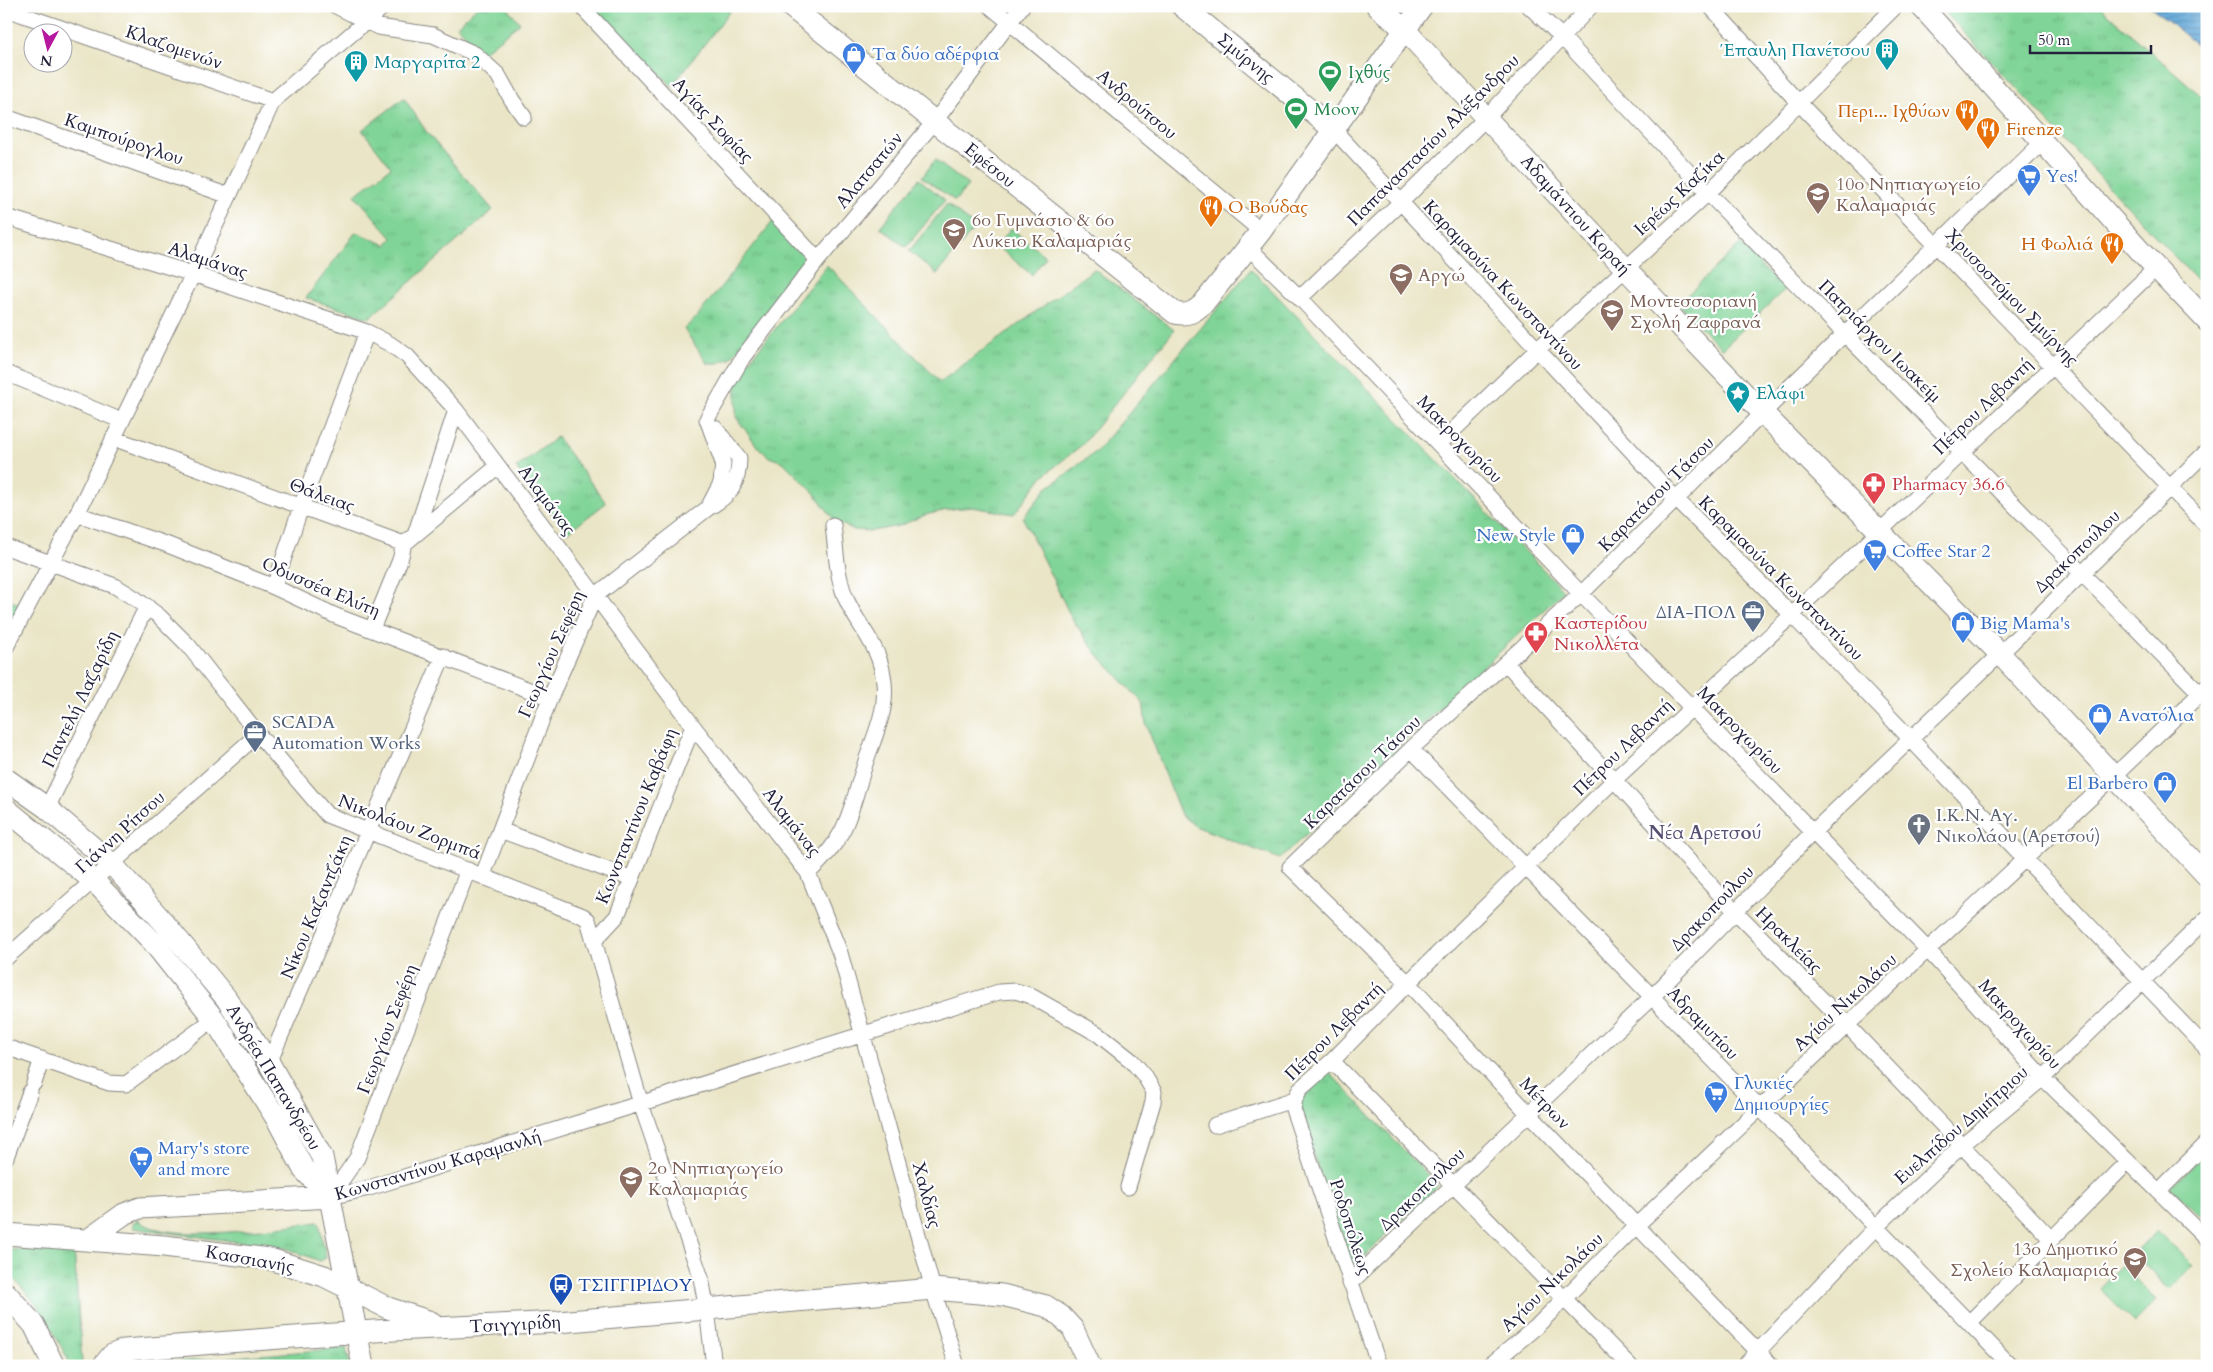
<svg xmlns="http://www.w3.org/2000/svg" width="2213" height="1372" viewBox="0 0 2213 1372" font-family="Cardo,serif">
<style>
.grass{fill:url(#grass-tufts);stroke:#517b69}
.pitch{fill:#80d497;stroke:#517b69}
.water{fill:url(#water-rules);stroke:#426489}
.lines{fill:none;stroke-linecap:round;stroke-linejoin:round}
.street-casing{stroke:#868480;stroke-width:17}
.secondary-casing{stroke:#868480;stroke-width:23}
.street{stroke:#fff;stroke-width:15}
.secondary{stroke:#fff;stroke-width:21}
.labels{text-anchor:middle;stroke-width:4.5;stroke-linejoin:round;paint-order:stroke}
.street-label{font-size:18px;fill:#22223b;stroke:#fff}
.culture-label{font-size:18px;fill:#0d838f;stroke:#fff;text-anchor:start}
.shop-label{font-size:18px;fill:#366cbe;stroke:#fff;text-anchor:start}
.leisure-label{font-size:18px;fill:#27864d;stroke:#fff;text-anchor:start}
.food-label{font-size:18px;fill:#c56008;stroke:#fff;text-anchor:end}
.education-label{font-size:18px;fill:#785e54;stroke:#fff;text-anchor:start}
.health-label{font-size:18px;fill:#be3a42;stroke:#fff;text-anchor:start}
.service-label{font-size:18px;fill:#4e5e75;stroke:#fff;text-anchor:end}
.worship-label{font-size:18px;fill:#5b616d;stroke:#fff;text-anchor:start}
.transit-label{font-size:18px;fill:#164399;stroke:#fff;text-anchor:start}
.neighbourhood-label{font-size:19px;font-weight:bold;fill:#585073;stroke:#fff}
</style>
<defs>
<pattern id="grass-tufts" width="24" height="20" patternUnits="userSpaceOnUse" patternTransform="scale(1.25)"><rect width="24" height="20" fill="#80d497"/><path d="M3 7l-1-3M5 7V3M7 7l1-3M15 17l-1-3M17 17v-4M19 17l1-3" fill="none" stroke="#6eb683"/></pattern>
<pattern id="water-rules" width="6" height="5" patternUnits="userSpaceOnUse" patternTransform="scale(1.25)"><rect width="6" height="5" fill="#61a7d7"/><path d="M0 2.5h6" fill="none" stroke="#5088b0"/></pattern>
</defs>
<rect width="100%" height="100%" fill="#fff"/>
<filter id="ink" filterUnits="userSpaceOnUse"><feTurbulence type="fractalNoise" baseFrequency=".02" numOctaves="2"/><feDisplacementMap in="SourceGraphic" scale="10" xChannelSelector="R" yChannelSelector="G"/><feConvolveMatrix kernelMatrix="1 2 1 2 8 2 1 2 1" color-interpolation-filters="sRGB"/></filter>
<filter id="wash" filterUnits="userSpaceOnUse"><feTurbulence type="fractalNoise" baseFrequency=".0096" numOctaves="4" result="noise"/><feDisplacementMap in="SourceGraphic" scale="20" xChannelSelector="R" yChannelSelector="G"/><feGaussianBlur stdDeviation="1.12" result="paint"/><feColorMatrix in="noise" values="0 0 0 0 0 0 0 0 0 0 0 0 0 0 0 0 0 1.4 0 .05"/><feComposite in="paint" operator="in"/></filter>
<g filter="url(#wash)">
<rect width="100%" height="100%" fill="#eae5c6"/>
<path class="grass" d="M478,6H506L520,23L482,53L457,26Z
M592,6H734L672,86Z
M1939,6H2099L2207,101V291Z
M404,98L428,134L493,210L369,318L306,298L356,232L386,245L392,238L355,195L391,167L362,130Z
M774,220L809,260L730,359L718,363H707L684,329L696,318Z
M1740,244L1784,290L1722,349L1678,304Z
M827,265L940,382L1094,269L1174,330L1083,444L1042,477L1014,514L972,507L951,509L925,515L899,526L872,531L854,530L835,521L816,495L783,462L769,457L757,446L736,417V377Z
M1251,269L1564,591L1280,859L1195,826L1181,815L1146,724L1143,703L1097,654L1072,619L1023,518L1046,489L1097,451Z
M557,437L606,503L567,533L516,468Z
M6,599L21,605L6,634Z
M1328,1071L1438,1186L1351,1269L1298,1109L1299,1100Z
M137,1220C170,1246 277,1226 319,1222L326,1258L320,1261L285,1248L133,1228V1223Z
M74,1248L82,1363L80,1366H71C54,1331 36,1298 6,1272V1250Z
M346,1348L350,1366H125Z"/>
<path class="pitch" d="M935,160L968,185L955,201L922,177Z
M919,179L945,200L906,247L880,227Z
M947,204L975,227L937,274L909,251Z
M1011,228L1046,257L1032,275L997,246Z
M2207,1152V1222L2171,1187Z
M2157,1231L2193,1266L2170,1289L2134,1254Z
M2121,1265L2157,1300L2134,1323L2099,1288Z"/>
<path class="water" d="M2150,6H2207V53Z"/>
</g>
<g filter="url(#ink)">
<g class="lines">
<g class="street-casing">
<path id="street" d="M336,6L378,27L433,35L475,54L498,75L512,100L524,117
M581,6L818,260
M990,6L1261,231
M1529,6L1561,36L1708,193L1845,334L2206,699
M1710,6L1799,103L2207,526
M6,9L273,101
M6,117L229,196
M1333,129L1677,500L1792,615L2207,1049
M6,217L193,274L367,332L390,344L407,356L456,410L693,726L808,873L840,953L933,1289L957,1366
M1248,247L1300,298L1581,594L1928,950L2043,1078L2207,1239
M1300,298L1401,202L1487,117L1591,6
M6,373L122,421
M113,438L404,544L498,466
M1439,444L1537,350L1708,193L1896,6
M708,508C731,495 739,484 739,458L715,428
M77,514L168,545L274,587L336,616L550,698
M415,535L456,410
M6,547L115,586L136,599L159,616L188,645L258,734L327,815L583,916L588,920L641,1104L701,1278L707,1310L714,1366
M274,587L301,507L367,332
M372,629L400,560L404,544
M6,647L77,514L193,274L273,101L384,6
M1506,663L1735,911L1847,1025L2051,1239
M1411,749L2011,1366
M47,808L147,606
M500,830L632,879
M808,873C851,835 850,808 867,758C880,722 892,698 879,659C871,636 853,618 845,596C836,573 836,548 833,525
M483,875L550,698L595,596L708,508L721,483L723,463L707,419L743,357L818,260L935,121L1022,6
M594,941L617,916L693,726
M6,958L258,734
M6,1047L109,1083L126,1084L214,1019
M1332,1061L1630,1366
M269,1063L443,656
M34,1083L42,1059
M1295,1099L1293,1109L1379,1366
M1215,1125L1295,1099L1300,1089L1332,1061L1408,983L1613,781L1792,615L2156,268
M6,1157L30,1092
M2164,1186L2207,1143
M330,1197L369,1188L999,992L1015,991L1029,995L1098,1034L1132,1061L1144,1075L1154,1092L1153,1102L1128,1187
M330,1197L357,1158L468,870
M1350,1283L1652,997L1813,832L2000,654L2207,451
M1975,1317L2120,1170
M1489,1366L1536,1327L1637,1225L1847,1025L2113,777L2207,687
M1744,1366L1876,1227L1962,1145L2043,1078L2207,918
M1772,1366L1528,1113L1408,983L1290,867L1411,749L1581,594L1769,407L2043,142"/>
</g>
<g class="secondary-casing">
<path id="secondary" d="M790,6L1175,313C1188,316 1194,312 1203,304L1261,231L1422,6
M1182,6L1333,129
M1377,6L1404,29L1625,268L1758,408L2000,654L2207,876
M1921,6L2142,253L2207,321
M6,779L47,808L112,864L166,925L226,998L269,1063L322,1157L363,1366
M6,809L94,881L153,942L214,1019L278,1121L304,1170L330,1197
M6,1234L164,1246L270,1259L324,1276L388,1308L431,1322
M89,1239L124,1214L140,1208L330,1197
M6,1293L34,1325L54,1366
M103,1366L112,1355L124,1350L374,1331L558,1322L933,1289L1002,1295L1046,1306L1061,1316L1073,1329L1090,1366"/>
</g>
<use href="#street" class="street"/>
<use href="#secondary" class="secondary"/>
</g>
</g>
<defs>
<g id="building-pin" transform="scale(1.25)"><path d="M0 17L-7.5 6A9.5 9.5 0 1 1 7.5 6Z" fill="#0f9aa8" stroke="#fff"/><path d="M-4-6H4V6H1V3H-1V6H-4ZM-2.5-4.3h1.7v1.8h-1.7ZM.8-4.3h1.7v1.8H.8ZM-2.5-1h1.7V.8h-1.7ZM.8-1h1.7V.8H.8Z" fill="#fff"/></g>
<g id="shop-pin" transform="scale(1.25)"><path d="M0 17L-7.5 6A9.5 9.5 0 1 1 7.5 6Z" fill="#3f7fe0" stroke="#fff"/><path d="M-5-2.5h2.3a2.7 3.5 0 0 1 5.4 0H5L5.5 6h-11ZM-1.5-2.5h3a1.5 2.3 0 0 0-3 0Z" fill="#fff"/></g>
<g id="stadium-pin" transform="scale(1.25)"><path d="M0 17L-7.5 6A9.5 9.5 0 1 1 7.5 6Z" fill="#2e9e5b" stroke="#fff"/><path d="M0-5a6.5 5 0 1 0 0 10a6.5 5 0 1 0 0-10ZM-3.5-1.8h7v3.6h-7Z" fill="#fff"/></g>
<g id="restaurant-pin" transform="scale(1.25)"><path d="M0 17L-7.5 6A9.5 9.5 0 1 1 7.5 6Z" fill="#e8710a" stroke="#fff"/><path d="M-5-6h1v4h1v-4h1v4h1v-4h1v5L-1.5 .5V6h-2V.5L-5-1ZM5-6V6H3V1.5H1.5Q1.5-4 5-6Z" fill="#fff"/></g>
<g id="supermarket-pin" transform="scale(1.25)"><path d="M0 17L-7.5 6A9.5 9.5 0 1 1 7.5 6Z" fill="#3f7fe0" stroke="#fff"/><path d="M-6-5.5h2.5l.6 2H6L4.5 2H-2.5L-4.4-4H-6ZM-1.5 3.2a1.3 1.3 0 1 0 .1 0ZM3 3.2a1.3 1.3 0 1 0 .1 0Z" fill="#fff"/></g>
<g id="school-pin" transform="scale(1.25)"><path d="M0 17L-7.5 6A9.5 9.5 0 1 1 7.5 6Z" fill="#8d6e63" stroke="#fff"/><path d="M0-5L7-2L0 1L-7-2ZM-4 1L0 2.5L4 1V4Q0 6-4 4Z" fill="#fff"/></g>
<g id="sight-pin" transform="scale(1.25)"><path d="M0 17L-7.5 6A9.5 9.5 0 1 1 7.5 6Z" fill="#0f9aa8" stroke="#fff"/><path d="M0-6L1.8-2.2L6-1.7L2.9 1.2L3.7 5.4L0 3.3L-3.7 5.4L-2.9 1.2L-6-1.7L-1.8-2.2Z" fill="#fff"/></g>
<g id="pharmacy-pin" transform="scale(1.25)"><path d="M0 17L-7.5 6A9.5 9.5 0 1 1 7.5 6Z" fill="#e0444e" stroke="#fff"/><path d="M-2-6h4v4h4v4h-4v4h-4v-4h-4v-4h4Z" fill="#fff"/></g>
<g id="office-pin" transform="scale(1.25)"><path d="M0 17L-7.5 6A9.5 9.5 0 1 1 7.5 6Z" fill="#5c6f8a" stroke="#fff"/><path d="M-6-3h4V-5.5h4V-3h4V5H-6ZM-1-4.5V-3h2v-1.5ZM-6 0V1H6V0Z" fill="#fff"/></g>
<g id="church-pin" transform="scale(1.25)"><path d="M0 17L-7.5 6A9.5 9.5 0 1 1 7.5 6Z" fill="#6b7280" stroke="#fff"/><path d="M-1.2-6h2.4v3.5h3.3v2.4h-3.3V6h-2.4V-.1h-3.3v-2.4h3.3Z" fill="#fff"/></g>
<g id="bus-pin" transform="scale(1.25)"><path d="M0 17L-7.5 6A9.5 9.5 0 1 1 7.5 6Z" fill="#1a4fb4" stroke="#fff"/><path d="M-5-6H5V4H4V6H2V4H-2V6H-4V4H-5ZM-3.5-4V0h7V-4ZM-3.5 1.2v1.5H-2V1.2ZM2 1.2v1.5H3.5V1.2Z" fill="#fff"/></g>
</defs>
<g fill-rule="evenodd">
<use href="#building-pin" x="1887" y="50"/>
<use href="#shop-pin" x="854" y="54"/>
<use href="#building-pin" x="356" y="62"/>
<use href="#stadium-pin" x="1330" y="72"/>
<use href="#stadium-pin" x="1296" y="109"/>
<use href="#restaurant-pin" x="1967" y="111"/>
<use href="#restaurant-pin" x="1988" y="129"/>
<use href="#supermarket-pin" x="2029" y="176"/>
<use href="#school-pin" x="1818" y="194"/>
<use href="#restaurant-pin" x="1211" y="207"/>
<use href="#school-pin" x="954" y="230"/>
<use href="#restaurant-pin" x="2112" y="244"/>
<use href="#school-pin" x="1401" y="275"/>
<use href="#school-pin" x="1612" y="311"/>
<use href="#sight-pin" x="1738" y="393"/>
<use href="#pharmacy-pin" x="1874" y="484"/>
<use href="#shop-pin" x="1573" y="535"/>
<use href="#supermarket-pin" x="1875" y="551"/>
<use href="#office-pin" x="1753" y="612"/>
<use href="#shop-pin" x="1963" y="623"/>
<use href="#pharmacy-pin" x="1536" y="633"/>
<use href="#shop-pin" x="2100" y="715"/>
<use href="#office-pin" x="255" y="732"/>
<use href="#shop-pin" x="2165" y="783"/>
<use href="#church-pin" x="1919" y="825"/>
<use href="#supermarket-pin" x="1716" y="1093"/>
<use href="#supermarket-pin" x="141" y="1158"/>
<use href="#school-pin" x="631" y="1178"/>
<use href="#school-pin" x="2135" y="1259"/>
<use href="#bus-pin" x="561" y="1285"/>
</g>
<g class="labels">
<g class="street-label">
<text transform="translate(174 47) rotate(19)" y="6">Κλαζομενών</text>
<text transform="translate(1246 58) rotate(39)" y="6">Σμύρνης</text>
<text transform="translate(1137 104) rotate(40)" y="6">Ανδρούτσου</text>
<text transform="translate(713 120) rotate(47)" y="6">Αγίας Σοφίας</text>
<text transform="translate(124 139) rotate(19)" y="6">Καμπούρογλου</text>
<text transform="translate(1433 140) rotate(-45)" y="6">Παπαναστασίου Αλέξανδρου</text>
<text transform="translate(990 165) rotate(39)" y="6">Εφέσου</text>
<text transform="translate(869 170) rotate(-50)" y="6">Αλατσατών</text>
<text transform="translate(1679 193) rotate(-43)" y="6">Ιερέως Καζίκα</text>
<text transform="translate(1576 215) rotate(48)" y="6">Αδαμάντιου Κοραή</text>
<text transform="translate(208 260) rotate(18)" y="6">Αλαμάνας</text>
<text transform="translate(1503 285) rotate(47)" y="6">Καραμαούνα Κωνσταντίνου</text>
<text transform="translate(2012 297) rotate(46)" y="6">Χρυσοστόμου Σμύρνης</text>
<text transform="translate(1880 341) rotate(45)" y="6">Πατριάρχου Ιωακείμ</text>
<text transform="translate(1983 406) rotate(-44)" y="6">Πέτρου Λεβαντή</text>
<text transform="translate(1460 439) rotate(46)" y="6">Μακροχωρίου</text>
<text transform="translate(1656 494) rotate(-45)" y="6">Καρατάσου Τάσου</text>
<text transform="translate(322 495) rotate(20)" y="6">Θάλειας</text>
<text transform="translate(547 500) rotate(53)" y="6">Αλαμάνας</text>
<text transform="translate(2077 551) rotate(-44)" y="6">Δρακοπούλου</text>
<text transform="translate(1781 578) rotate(45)" y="6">Καραμαούνα Κωνσταντίνου</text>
<text transform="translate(321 587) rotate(23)" y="6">Οδυσσέα Ελύτη</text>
<text transform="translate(551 654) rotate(-66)" y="6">Γεωργίου Σεφέρη</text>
<text transform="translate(80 699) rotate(-64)" y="6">Παντελή Λαζαρίδη</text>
<text transform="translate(1740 730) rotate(46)" y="6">Μακροχωρίου</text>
<text transform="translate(1623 747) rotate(-44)" y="6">Πέτρου Λεβαντή</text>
<text transform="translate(1362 772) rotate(-44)" y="6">Καρατάσου Τάσου</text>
<text transform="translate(636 816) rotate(-68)" y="6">Κωνσταντίνου Καβάφη</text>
<text transform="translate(792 822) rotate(52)" y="6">Αλαμάνας</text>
<text transform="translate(410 827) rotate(21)" y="6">Νικολάου Ζορμπά</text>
<text transform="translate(120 832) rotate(-42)" y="6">Γιάννη Ρίτσου</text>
<text transform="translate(316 907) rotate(-67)" y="6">Νίκου Καζαντζάκη</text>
<text transform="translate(1712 908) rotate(-46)" y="6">Δρακοπούλου</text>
<text transform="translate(1789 940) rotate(45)" y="6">Ηρακλείας</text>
<text transform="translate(1845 1002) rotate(-43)" y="6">Αγίου Νικολάου</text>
<text transform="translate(1703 1023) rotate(46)" y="6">Αδραμυτίου</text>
<text transform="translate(2020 1024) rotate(48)" y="6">Μακροχωρίου</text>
<text transform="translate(387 1029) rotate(-69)" y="6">Γεωργίου Σεφέρη</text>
<text transform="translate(1334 1031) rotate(-45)" y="6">Πέτρου Λεβαντή</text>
<text transform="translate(274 1077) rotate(59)" y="6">Ανδρέα Παπανδρέου</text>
<text transform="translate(1545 1103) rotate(46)" y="6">Μέτρων</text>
<text transform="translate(1961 1125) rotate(-41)" y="6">Ευελπίδου Δημήτριου</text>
<text transform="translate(438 1165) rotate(-16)" y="6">Κωνσταντίνου Καραμανλή</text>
<text transform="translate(1422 1189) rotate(-44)" y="6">Δρακοπούλου</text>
<text transform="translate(927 1195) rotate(75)" y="6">Χαλδίας</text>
<text transform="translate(1351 1227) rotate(72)" y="6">Ροδοπόλεως</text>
<text transform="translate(250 1259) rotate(10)" y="6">Κασσιανής</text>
<text transform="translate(1552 1282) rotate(-44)" y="6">Αγίου Νικολάου</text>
<text transform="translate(515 1324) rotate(-3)" y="6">Τσιγγιρίδη</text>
</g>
<g class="culture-label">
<text x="1870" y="56" text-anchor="end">Έπαυλη Πανέτσου</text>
<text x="374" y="68">Μαργαρίτα 2</text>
<text x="1756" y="399">Ελάφι</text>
</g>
<g class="shop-label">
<text x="872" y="60">Τα δύο αδέρφια</text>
<text x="2046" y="182">Yes!</text>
<text x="1556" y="541" text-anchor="end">New Style</text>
<text x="1892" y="557">Coffee Star 2</text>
<text x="1980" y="629">Big Mama's</text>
<text x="2118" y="721">Ανατόλια</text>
<text x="2148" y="789" text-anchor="end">El Barbero</text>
<text x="1734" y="1089">Γλυκιές<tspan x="1734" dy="21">Δημιουργίες</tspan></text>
<text x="158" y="1154">Mary's store<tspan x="158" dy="21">and more</tspan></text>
</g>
<g class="leisure-label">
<text x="1348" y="78">Ιχθύς</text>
<text x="1314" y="115">Moov</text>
</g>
<g class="food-label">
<text x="1950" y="117">Περι... Ιχθύων</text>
<text x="2006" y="135" text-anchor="start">Firenze</text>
<text x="1228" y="213" text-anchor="start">Ο Βούδας</text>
<text x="2094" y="250">Η Φωλιά</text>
</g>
<g class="education-label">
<text x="1836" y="190">10ο Νηπιαγωγείο<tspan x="1836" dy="21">Καλαμαριάς</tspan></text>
<text x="972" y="226">6ο Γυμνάσιο &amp; 6ο<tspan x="972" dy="21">Λύκειο Καλαμαριάς</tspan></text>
<text x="1418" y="281">Αργώ</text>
<text x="1630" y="307">Μοντεσσοριανή<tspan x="1630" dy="21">Σχολή Ζαφρανά</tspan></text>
<text x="648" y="1174">2ο Νηπιαγωγείο<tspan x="648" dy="21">Καλαμαριάς</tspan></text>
<text x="2118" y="1255" text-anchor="end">13ο Δημοτικό<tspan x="2118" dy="21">Σχολείο Καλαμαριάς</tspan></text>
</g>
<g class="health-label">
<text x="1892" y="490">Pharmacy 36.6</text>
<text x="1554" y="629">Καστερίδου<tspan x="1554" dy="21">Νικολλέτα</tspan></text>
</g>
<g class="service-label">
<text x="1736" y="618">ΔΙΑ-ΠΟΛ</text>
<text x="272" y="728" text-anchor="start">SCADA<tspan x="272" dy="21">Automation Works</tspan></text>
</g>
<g class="worship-label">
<text x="1936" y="821">Ι.Κ.Ν. Αγ.<tspan x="1936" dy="21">Νικολάου (Αρετσού)</tspan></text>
</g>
<g class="transit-label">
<text x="578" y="1291">ΤΣΙΓΓΙΡΙΔΟΥ</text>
</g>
<g class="neighbourhood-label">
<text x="1705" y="839">Νέα Αρετσού</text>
</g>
</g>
<rect width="2213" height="1372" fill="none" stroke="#fff" stroke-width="25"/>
<g transform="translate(48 48) rotate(187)"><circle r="24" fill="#ffffff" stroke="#a7a7b1"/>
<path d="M0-4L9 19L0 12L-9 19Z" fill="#b5179e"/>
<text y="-8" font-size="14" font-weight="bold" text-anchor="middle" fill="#22223b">N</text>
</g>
<path d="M2030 45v8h121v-8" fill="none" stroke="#22223b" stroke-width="2.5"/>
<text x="2038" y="45" font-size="15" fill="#22223b" stroke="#ffffff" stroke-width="4" paint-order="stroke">50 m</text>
</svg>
